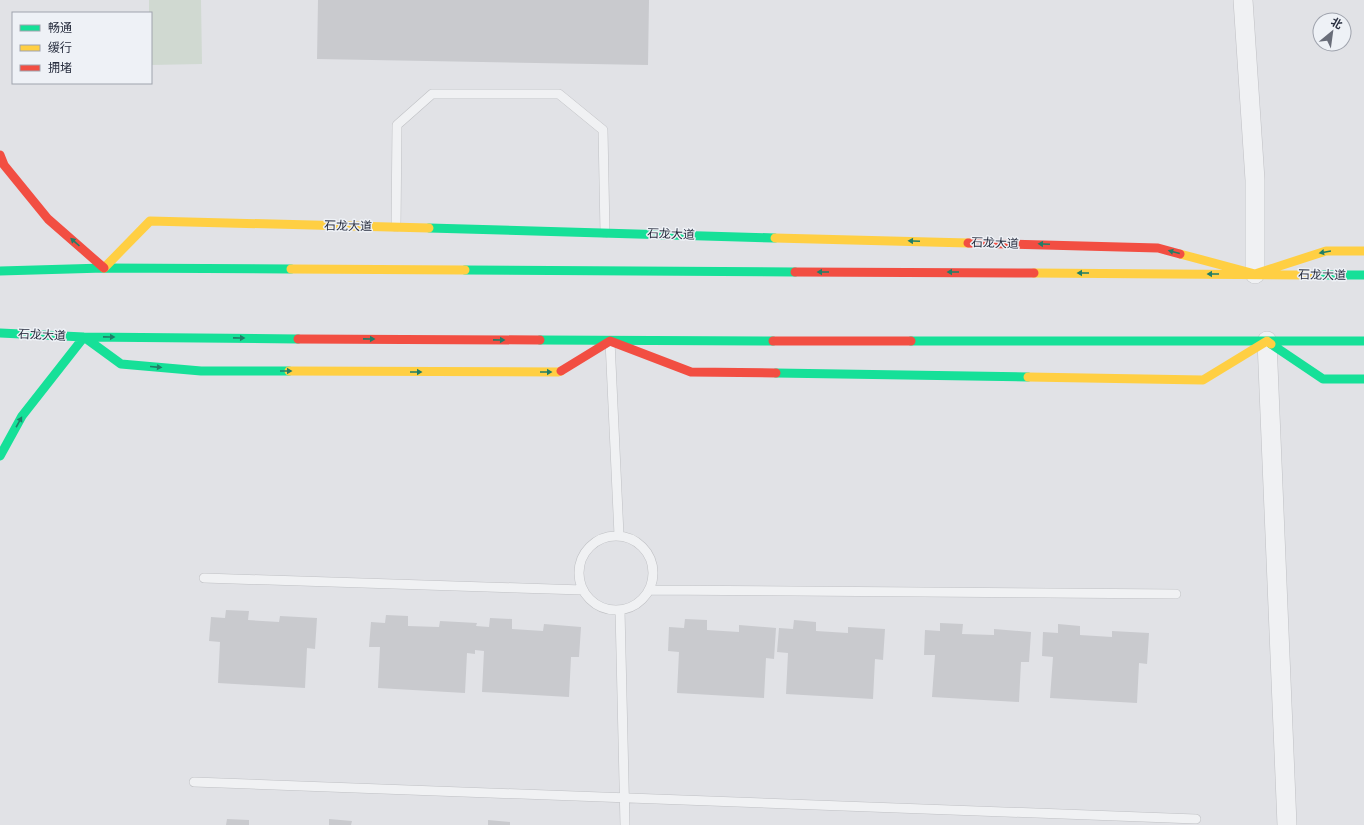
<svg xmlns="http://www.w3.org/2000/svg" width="1364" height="825" viewBox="0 0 1364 825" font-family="'Golos Text','Noto Sans SC',sans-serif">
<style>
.green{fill:#d0d9d1}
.building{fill:#c9cace}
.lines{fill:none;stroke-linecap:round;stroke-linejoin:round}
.lane-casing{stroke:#bfc0c4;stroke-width:10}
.street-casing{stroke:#bfc0c4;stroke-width:20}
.lane{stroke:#f0f1f3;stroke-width:9}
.street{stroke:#f0f1f3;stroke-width:19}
.fast{stroke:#16e098;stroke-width:9}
.slow{stroke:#ffcf43;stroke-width:9}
.jam{stroke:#f24e42;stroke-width:9}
.oneway{fill:#207e67}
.labels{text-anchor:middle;stroke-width:3;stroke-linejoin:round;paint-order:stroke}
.street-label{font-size:12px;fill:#282e3f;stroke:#eef1f6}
</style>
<rect width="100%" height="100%" fill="#e1e2e6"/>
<path class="green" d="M149,0H201L202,64L151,65V13H149Z"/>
<path class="building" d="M318,0H649L648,65L317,59Z
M226,610L249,611L248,620L279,622L280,616L317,618L315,649L307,648L305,688L218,683L220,642L209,641L211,617L225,618Z
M386,615L408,616V626L439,627L440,621L477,623L476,626L489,627L490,618L512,619V629L543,631L544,624L581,627L579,657H571L569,697L482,692L484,651L475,650V654L467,653L465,693L378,688L380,647H369L371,622L385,623Z
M685,619L707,620V630L739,632V625L776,628L774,659L766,658L764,698L677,693L679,652L668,651L669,627L684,628Z
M794,620L816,622V631L848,633V627L885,629L883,660L875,659L873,699L786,694L788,653L777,652L779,628L793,629Z
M940,623L963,624L962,634L994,635V629L1031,632L1029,662H1021L1019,702L932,697L935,655H924L925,630L940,631Z
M1058,624L1080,626V635L1112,637V631L1149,633L1147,664L1139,663L1137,703L1050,698L1053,657L1042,656L1043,632L1058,633Z
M227,819L249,820V825H226Z
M329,819L352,821L351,825H329Z
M488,820L510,822V825H488Z"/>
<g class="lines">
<g class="lane-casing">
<path id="lane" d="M396,227L397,125L432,94H559L603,130L605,233
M610,341L619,535
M579 573a37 37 0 1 1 74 0a37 37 0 1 1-74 0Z
M204,578L583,590
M649,590L1176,594
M620,610L625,825
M194,782L1196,819"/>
</g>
<g class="street-casing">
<path id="street" d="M1243,0L1255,180V274
M1267,341L1287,825"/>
</g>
<use href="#lane" class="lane"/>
<use href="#street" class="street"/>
<path class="fast" d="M429,228L775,238
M465,270L795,272
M0,271L104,268L291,269
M1310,275H1364
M0,333L84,337L298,339
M84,337L121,364L201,371H289
M540,340L773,341
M911,341H1364
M1271,344L1323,379H1364
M776,373L1028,377
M0,456L22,416L84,337"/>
<path class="slow" d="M775,238L968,243
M1180,254L1255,274L1326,251H1364
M104,268L150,221L429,228
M291,269L465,270
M1034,273L1310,275
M289,371L558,372L561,371
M1028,377L1203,380L1267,341L1271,344"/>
<path class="jam" d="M0,155L4,165L48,219L104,268
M968,243L1158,248L1180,254
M795,272L1034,273
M298,339L540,340
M773,341H911
M561,371L610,341L691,372L776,373"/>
</g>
<defs><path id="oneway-solid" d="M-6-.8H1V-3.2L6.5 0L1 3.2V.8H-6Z"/></defs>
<g class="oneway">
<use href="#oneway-solid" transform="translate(914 241) rotate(-178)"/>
<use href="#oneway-solid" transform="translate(75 242) rotate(-138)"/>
<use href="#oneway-solid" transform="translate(1044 244) rotate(-178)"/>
<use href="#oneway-solid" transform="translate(1174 252) rotate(-165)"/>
<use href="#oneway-solid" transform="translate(1325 252) rotate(170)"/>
<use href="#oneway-solid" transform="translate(823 272) rotate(-180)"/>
<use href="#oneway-solid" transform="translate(953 272) rotate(-180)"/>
<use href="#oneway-solid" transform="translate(1083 273) rotate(-180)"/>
<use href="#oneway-solid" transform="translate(1213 274) rotate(-180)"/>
<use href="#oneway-solid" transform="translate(109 337) rotate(1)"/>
<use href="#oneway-solid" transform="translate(239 338) rotate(1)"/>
<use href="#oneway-solid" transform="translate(369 339) rotate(1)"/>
<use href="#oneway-solid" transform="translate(499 340) rotate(1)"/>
<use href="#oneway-solid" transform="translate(156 367) rotate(5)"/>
<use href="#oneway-solid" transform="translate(286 371)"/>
<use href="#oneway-solid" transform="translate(416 372)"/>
<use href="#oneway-solid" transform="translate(546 372)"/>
<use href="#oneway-solid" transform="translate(19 422) rotate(-61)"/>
</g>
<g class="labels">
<g class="street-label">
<text transform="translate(348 226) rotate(1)" y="4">石龙大道</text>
<text transform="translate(671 234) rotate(2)" y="4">石龙大道</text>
<text transform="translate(995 243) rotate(2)" y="4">石龙大道</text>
<text transform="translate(1322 275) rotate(1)" y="4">石龙大道</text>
<text transform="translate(42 335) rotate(3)" y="4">石龙大道</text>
</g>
</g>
<rect x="12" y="12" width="140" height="72" fill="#eef1f6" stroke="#9fa3ad"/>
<rect x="20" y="25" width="20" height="6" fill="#16e098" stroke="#9fa3ad"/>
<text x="48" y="32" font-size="12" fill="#282e3f">畅通</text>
<rect x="20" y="45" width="20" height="6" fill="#ffcf43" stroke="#9fa3ad"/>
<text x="48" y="52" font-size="12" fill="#282e3f">缓行</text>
<rect x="20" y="65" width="20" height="6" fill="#f24e42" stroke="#9fa3ad"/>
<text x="48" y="72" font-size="12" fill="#282e3f">拥堵</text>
<g transform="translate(1332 32) rotate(29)"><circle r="19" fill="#eef1f6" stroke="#9fa3ad"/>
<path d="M0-3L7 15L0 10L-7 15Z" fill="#696d79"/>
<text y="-6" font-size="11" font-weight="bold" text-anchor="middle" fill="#282e3f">北</text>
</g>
</svg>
